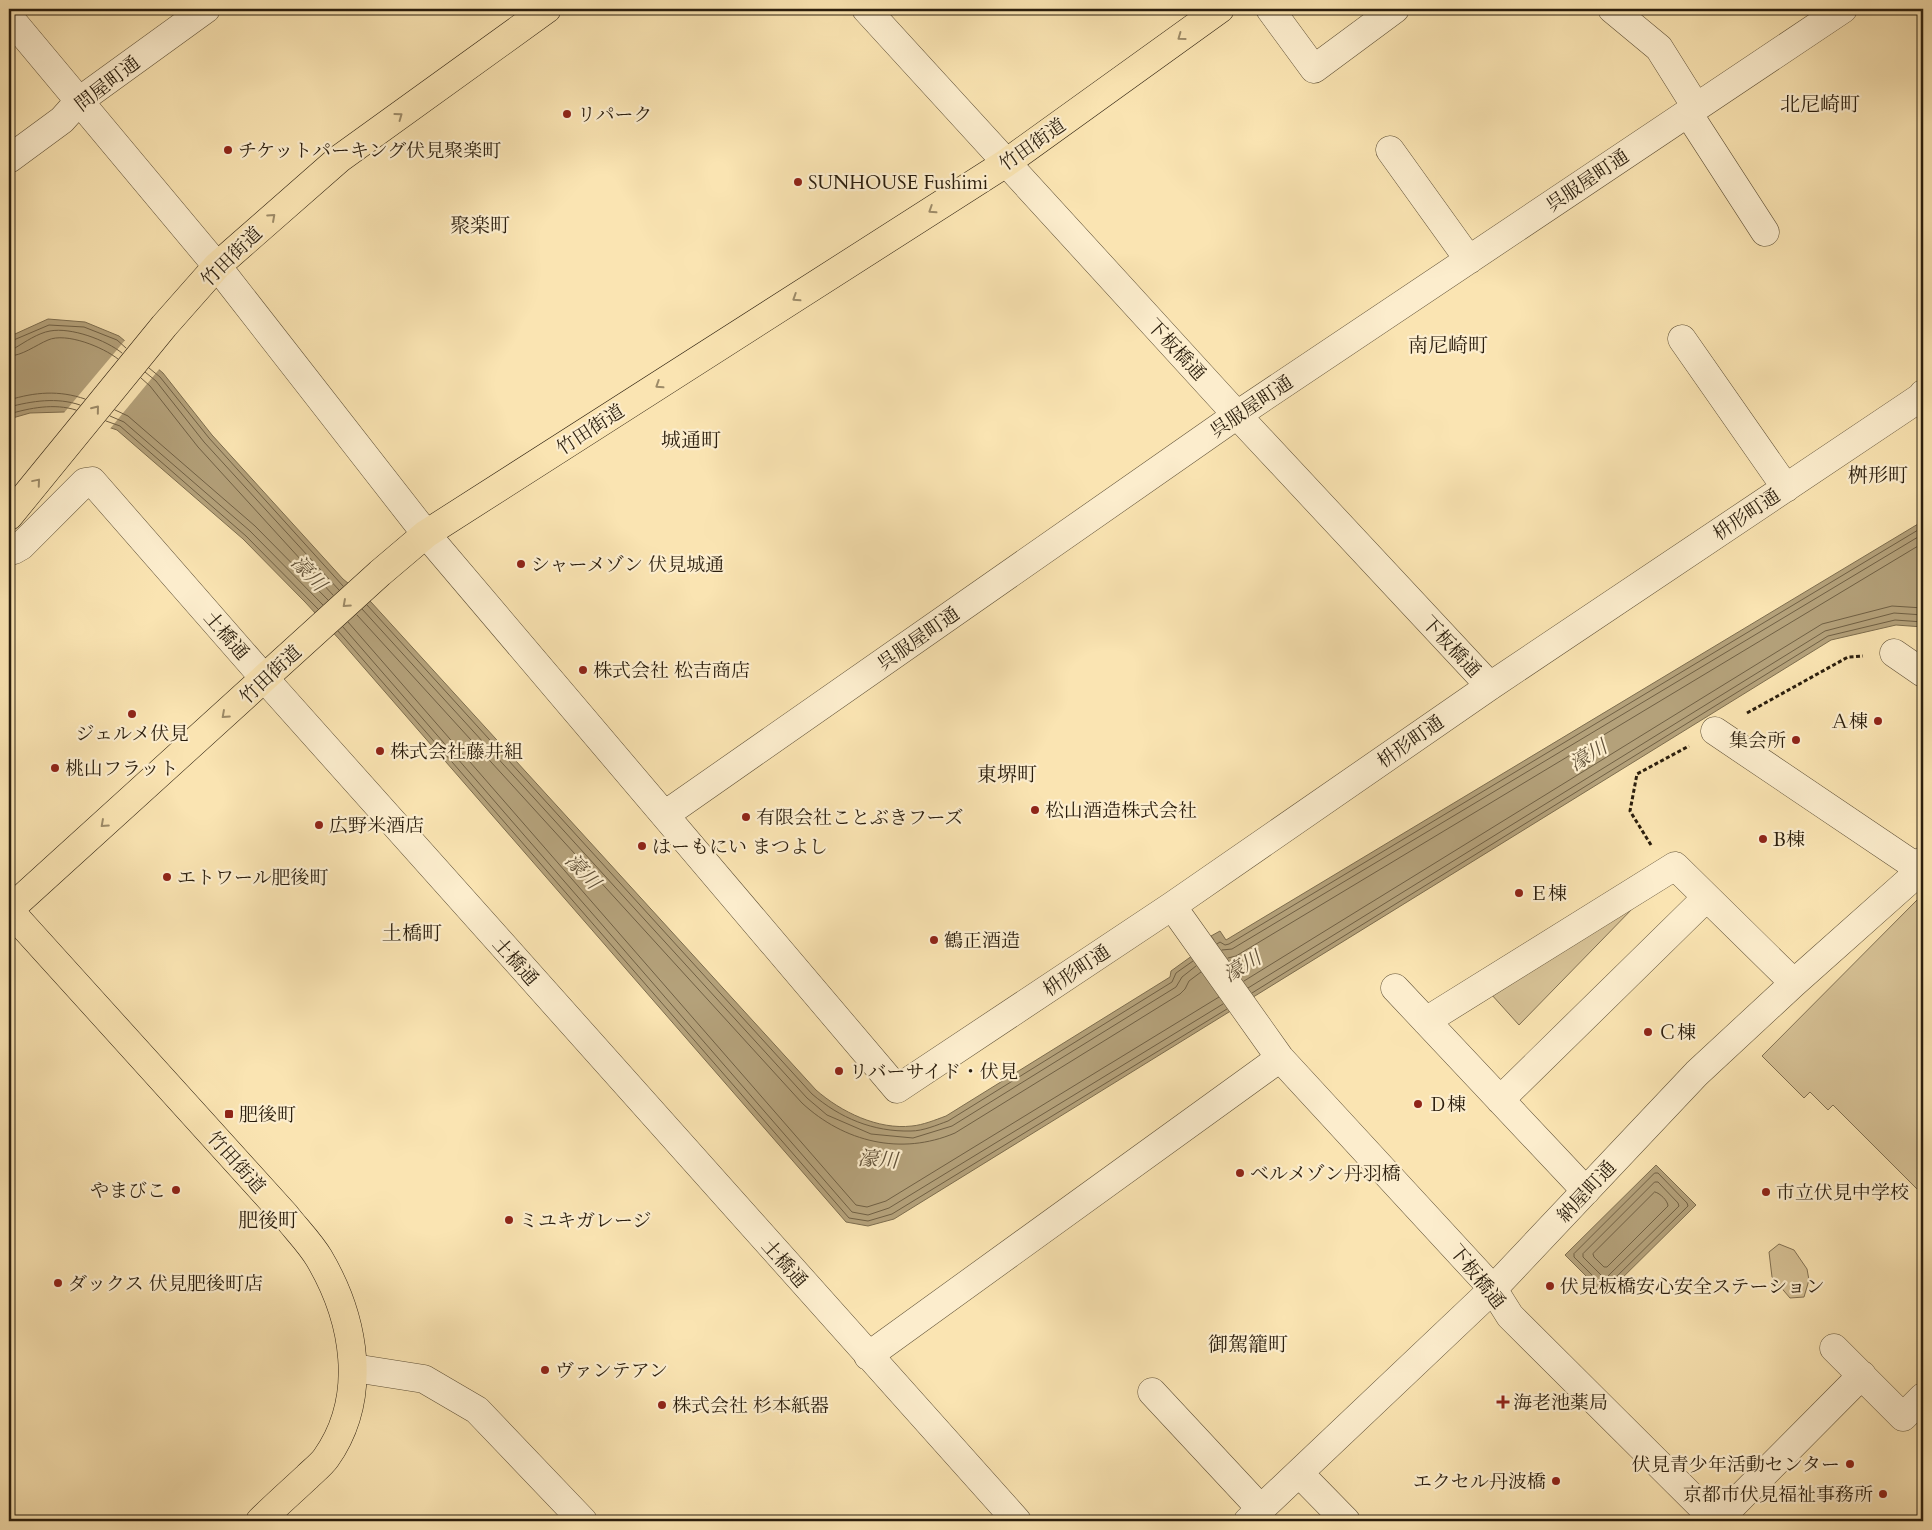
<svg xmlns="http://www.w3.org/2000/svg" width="1932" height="1530" viewBox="0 0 1932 1530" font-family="Cardo,'Noto Serif JP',serif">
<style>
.green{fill:#d7c296;stroke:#817052}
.water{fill:#b4a17a;stroke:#7d6d4e}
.pier{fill:#fae4b2}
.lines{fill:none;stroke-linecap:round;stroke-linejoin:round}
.shore{stroke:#706044;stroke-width:1}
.minor-casing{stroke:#5f5036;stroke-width:29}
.major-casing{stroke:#2b1e0d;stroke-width:29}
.path{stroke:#2b1e0d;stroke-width:3;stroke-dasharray:4 2.5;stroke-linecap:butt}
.minor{stroke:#fcedcd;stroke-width:28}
.major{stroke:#fae4b2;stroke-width:28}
.oneway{stroke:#9d8b68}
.poi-dot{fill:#8f2418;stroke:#fcedcd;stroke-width:2}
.labels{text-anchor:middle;stroke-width:4.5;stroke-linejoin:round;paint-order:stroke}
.street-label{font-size:19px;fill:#2b1e0d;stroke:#fcedcd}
.poi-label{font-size:19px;fill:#2b1e0d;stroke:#fcedcd;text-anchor:start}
.neighbourhood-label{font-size:20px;fill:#2b1e0d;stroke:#fcedcd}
.water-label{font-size:20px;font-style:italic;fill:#625239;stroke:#fcedcd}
</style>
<rect width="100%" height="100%" fill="#fae4b2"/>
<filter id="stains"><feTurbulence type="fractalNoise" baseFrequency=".004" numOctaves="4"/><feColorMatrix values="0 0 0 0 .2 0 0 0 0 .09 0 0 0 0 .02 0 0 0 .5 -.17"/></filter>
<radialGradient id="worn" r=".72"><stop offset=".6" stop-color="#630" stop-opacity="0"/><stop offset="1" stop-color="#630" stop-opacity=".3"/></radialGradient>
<path class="green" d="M1923,894V1195L1833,1105L1828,1110L1810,1092L1804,1098L1762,1056Z
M1636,905L1519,1025L1491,994Z
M1779,1244L1794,1250L1807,1269L1809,1280L1804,1297L1790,1298L1772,1277L1769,1252Z"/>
<path class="water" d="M48,319L85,322L119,336L163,373L212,435L343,579L371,602L816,1090C841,1112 878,1130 912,1126C923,1125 935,1120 946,1116L1170,977L1171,971L1214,940L1211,936L1220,931L1226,940L1923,521V627L1896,625L1831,640L894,1219L868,1226L846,1222L339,639L305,602L243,539L117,430L64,412L30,413L9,419V339L15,334Z
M1656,1165L1696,1205L1605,1295L1565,1255Z"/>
<path class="pier" d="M126,339L161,367L109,430L63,414Z"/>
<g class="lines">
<path class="shore" d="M9,342L49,325L84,327L117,340L126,348
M9,349L15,348C25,342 38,333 50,331C71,327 106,340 122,353
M9,356C22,356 36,345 48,340C66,332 103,347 118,359
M149,368L160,377L209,438L343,586
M145,372L156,381L204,442L339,590
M141,378L150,386L198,447L333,595
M9,400C35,392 59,390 85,399
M9,407C32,401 57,397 80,405
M115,410L128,416L255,526L328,600
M9,414C30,408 54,403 76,410
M110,416L124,422L250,531L323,605
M106,421L120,426L246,536L318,609
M367,605L812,1094C840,1118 873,1132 911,1131C923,1131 937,1125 948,1121L1172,982L1176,973L1193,961
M362,609L807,1098L827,1115L871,1134L913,1138L952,1126L1176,987L1182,977L1196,966
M357,615L802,1103C844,1142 901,1156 955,1133L1180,994L1185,989L1189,981L1201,972
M348,622L856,1205L867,1207L886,1201L1219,997
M343,627L852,1212L868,1215L889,1208L1223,1004
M338,631L849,1218L868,1221L892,1214L1227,1009
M1217,944L1220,942L1225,945L1229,944L1923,527
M1222,950L1232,949L1923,534
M1228,958L1236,956L1923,543
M1244,981L1822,624L1892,606L1923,608
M1248,988L1825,631L1894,613L1923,615
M1252,993L1828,636L1895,620L1923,622
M1655,1173H1658L1687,1203L1688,1206L1607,1286L1604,1287L1574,1257V1254Z
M1655,1182H1658L1678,1203L1679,1206L1607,1277L1604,1278L1583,1257V1254Z
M1655,1192C1660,1193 1668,1201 1668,1206L1607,1267H1604L1594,1257L1593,1254Z"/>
<g class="minor-casing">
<path id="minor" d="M866,9L1237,415L1490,686
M1270,9L1314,69L1395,9
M1612,9L1659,48L1696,107
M9,17L217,266L426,534L897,1089L1172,906L1490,686L1921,397L1923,394
M1688,113L1765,232
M1390,150L1469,260
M9,159L62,120L79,101L206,9
M1682,339L1786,488
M9,551L14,550L21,546L85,482L92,481L265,679L1017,1521
M1894,653L1923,673
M1715,731L1918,868
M666,814L1237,415L1843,9
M1172,906L1280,1058L1493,1289L1510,1316L1716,1521
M1395,988L1586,1191
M1426,1021L1675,866L1794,983
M1500,1100L1706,898
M1834,1348L1903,1417L1923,1397
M868,1356L1280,1058
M354,1368L424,1379L477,1410L583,1521
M1152,1392L1261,1509
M1299,1473L1346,1521
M1248,1521L1493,1289L1697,1073L1794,983L1912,878L1923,861
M1717,1521L1862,1375"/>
</g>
<g class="major-casing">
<path id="major" d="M9,516L164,326L217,266L339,159L547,9
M9,910L380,573L426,534L1006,163L1220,9
M9,910L286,1216C296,1229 310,1243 319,1258C355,1319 369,1397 326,1458C321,1465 313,1471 307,1477C291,1492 275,1506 260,1521"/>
</g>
<path class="path" d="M1747,713L1848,657L1863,656
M1651,845L1630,811L1637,774L1689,746"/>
<use href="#minor" class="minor"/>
<use href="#major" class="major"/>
</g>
<defs><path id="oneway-chevron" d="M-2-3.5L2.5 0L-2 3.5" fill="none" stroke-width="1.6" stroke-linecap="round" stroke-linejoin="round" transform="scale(1.25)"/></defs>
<g class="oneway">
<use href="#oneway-chevron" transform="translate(1181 37) rotate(144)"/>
<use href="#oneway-chevron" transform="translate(399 116) rotate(-36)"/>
<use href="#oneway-chevron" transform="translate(932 210) rotate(147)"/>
<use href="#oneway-chevron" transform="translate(272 217) rotate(-42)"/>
<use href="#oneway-chevron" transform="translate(796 298) rotate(147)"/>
<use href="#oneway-chevron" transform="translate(659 385) rotate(147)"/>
<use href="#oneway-chevron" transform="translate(96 409) rotate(-51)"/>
<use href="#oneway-chevron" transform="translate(37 482) rotate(-50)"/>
<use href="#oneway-chevron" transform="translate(346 604) rotate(138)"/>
<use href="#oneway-chevron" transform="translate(225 715) rotate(138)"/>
<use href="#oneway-chevron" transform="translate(104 824) rotate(138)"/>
</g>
<g class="poi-dot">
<circle cx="567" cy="114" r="5"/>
<circle cx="228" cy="150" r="5"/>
<circle cx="798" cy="182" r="5"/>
<circle cx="521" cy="564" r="5"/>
<circle cx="583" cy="670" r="5"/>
<circle cx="132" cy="714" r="5"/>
<circle cx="1878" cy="721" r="5"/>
<circle cx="1796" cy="740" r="5"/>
<circle cx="380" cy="751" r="5"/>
<circle cx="55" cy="768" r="5"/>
<circle cx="1035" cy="810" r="5"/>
<circle cx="746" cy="817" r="5"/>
<circle cx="319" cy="825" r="5"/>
<circle cx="1763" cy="839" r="5"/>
<circle cx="642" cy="846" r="5"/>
<circle cx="167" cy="877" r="5"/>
<circle cx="1519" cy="893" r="5"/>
<circle cx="934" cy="940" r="5"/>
<circle cx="1648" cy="1032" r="5"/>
<circle cx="839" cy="1071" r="5"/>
<circle cx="1418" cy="1104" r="5"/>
<rect x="224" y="1109" width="10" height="10" rx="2.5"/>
<circle cx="1240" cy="1173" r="5"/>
<circle cx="176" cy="1190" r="5"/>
<circle cx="1766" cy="1192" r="5"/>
<circle cx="509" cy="1220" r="5"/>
<circle cx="58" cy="1283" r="5"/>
<circle cx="1550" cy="1286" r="5"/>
<circle cx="545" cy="1370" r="5"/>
<path d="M1500.5 1394.5h5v5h5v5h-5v5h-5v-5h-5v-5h5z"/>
<circle cx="662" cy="1405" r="5"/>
<circle cx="1850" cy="1464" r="5"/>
<circle cx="1556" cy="1481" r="5"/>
<circle cx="1883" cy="1494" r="5"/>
</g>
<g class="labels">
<g class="street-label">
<text transform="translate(107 83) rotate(-38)" y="7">問屋町通</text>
<text transform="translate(1032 144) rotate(-35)" y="7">竹田街道</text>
<text transform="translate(1587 180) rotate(-34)" y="7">呉服屋町通</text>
<text transform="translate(231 256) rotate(-44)" y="7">竹田街道</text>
<text transform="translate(1177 349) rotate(47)" y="7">下板橋通</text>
<text transform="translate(1251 406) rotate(-34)" y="7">呉服屋町通</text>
<text transform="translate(590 429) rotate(-33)" y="7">竹田街道</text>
<text transform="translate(1746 514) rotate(-34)" y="7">枡形町通</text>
<text transform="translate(227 635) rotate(49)" y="7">土橋通</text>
<text transform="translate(918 638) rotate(-35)" y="7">呉服屋町通</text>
<text transform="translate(1452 646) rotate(47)" y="7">下板橋通</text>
<text transform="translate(270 674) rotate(-43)" y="7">竹田街道</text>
<text transform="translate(1410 741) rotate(-35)" y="7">枡形町通</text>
<text transform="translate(516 961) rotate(48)" y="7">土橋通</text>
<text transform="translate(1076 970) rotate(-34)" y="7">枡形町通</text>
<text transform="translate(237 1162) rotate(48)" y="7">竹田街道</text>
<text transform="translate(1586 1191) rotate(-47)" y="7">納屋町通</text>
<text transform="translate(785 1263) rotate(48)" y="7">土橋通</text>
<text transform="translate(1478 1276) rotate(51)" y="7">下板橋通</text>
</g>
<g class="poi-label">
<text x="577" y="121">リパーク</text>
<text x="238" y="157">チケットパーキング伏見聚楽町</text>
<text x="808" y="189">SUNHOUSE Fushimi</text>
<text x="531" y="571">シャーメゾン 伏見城通</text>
<text x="593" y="677">株式会社 松吉商店</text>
<text x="1868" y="728" text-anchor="end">Ａ棟</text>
<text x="132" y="740" text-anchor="middle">ジェルメ伏見</text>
<text x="1786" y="747" text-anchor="end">集会所</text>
<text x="390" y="758">株式会社藤井組</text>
<text x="65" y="775">桃山フラット</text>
<text x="1045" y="817">松山酒造株式会社</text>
<text x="756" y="824">有限会社ことぶきフーズ</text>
<text x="329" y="832">広野米酒店</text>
<text x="1773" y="846">B棟</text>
<text x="652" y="853">はーもにい まつよし</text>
<text x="177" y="884">エトワール肥後町</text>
<text x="1529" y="900">Ｅ棟</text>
<text x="944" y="947">鶴正酒造</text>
<text x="1658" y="1039">Ｃ棟</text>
<text x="849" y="1078">リバーサイド・伏見</text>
<text x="1428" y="1111">Ｄ棟</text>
<text x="239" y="1121">肥後町</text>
<text x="1250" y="1180">ベルメゾン丹羽橋</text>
<text x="166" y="1197" text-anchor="end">やまびこ</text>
<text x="1776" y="1199">市立伏見中学校</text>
<text x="519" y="1227">ミユキガレージ</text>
<text x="68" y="1290">ダックス 伏見肥後町店</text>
<text x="1560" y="1293">伏見板橋安心安全ステーション</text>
<text x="555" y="1377">ヴァンテアン</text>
<text x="1513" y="1409">海老池薬局</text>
<text x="672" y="1412">株式会社 杉本紙器</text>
<text x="1840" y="1471" text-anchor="end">伏見青少年活動センター</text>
<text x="1546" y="1488" text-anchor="end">エクセル丹波橋</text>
<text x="1873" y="1501" text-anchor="end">京都市伏見福祉事務所</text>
</g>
<g class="neighbourhood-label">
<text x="1820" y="111">北尼崎町</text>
<text x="480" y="232">聚楽町</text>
<text x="1448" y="352">南尼崎町</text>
<text x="691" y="447">城通町</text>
<text x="1878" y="482">桝形町</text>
<text x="1007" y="781">東堺町</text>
<text x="412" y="940">土橋町</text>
<text x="268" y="1227">肥後町</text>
<text x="1248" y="1351">御駕籠町</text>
</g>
<g class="water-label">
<text transform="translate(309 573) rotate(47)" y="7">濠川</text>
<text transform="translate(1588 755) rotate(-31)" y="7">濠川</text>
<text transform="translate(583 871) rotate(47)" y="7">濠川</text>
<text transform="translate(1242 966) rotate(-31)" y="7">濠川</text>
<text transform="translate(878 1159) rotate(4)" y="7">濠川</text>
</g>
</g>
<rect width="1932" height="1530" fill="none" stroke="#fae4b2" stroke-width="30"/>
<rect x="10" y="10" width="1912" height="1510" fill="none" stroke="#2b1e0d" stroke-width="2.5"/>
<rect x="15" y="15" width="1902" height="1500" fill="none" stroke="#2b1e0d"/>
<rect width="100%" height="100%" filter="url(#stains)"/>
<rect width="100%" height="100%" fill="url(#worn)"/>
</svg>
